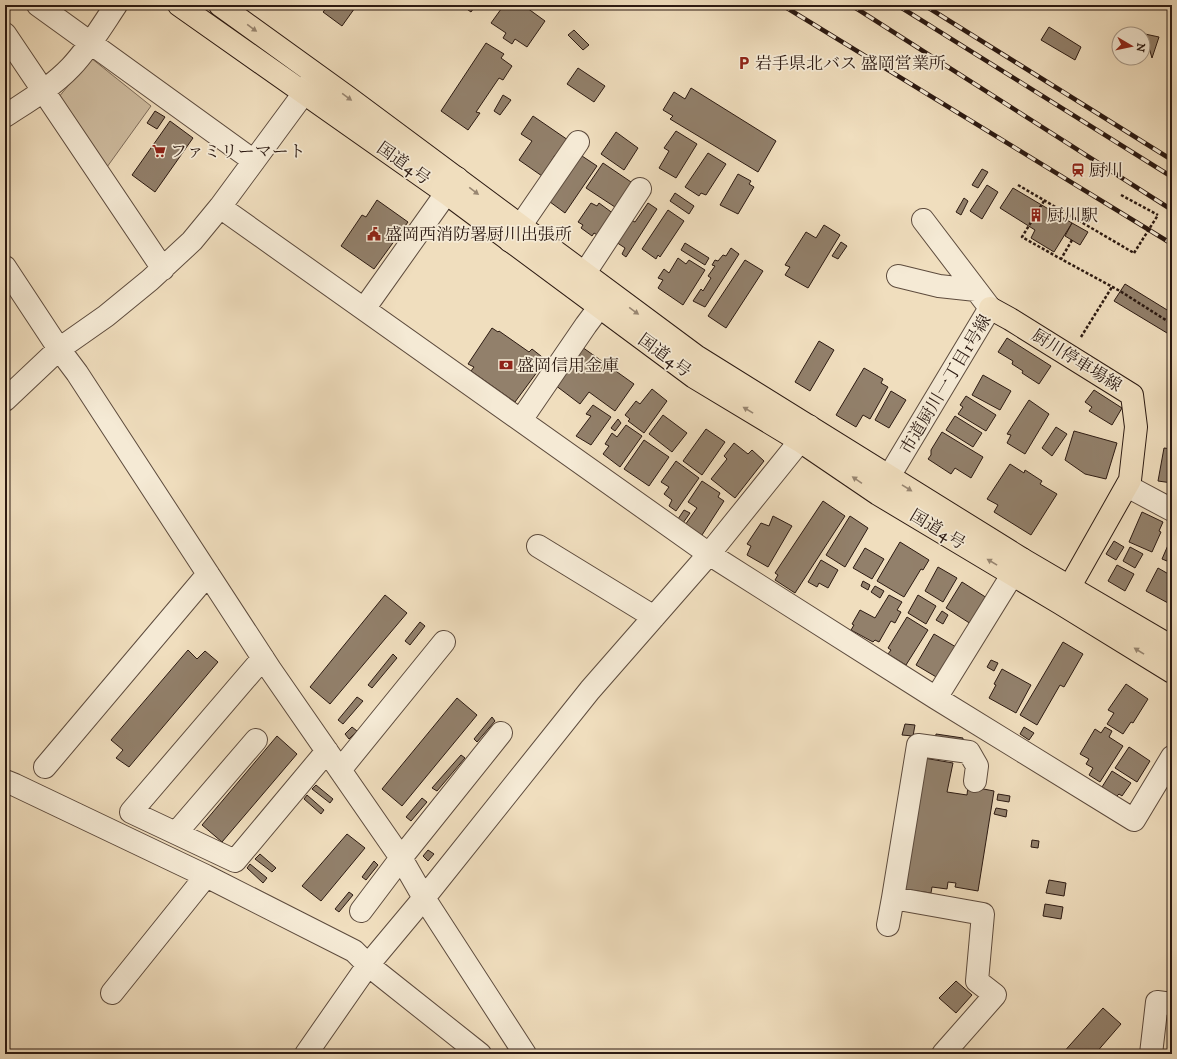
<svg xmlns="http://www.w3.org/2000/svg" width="1177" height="1059" viewBox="0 0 1177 1059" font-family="'IM FELL DW Pica','Noto Serif JP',serif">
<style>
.green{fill:#cfbda1;stroke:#7e6c5a}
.building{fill:#92806b;stroke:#2c1a12}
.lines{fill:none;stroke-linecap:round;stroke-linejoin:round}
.minor-casing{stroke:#5d4b3d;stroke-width:24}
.major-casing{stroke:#2c1a12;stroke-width:24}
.highway-casing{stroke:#2c1a12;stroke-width:24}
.path{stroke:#2c1a12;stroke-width:2.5;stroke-dasharray:3 2;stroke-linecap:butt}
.minor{stroke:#f5ead5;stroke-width:22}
.major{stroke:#f0debe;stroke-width:22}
.highway{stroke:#f0debe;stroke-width:22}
.rail-casing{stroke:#2c1a12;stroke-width:4.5}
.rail{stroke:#f5ead5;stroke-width:3;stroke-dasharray:9;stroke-linecap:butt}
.path-bridge{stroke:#2c1a12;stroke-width:2.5;stroke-dasharray:3 2;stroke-linecap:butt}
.oneway{fill:#988671}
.labels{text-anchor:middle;stroke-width:3.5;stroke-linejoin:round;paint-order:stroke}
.poi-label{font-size:17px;fill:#2c1a12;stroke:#f5ead5;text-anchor:start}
.street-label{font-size:17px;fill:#2c1a12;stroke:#f5ead5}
</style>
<rect width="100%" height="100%" fill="#f0debe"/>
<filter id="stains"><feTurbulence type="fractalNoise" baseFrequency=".005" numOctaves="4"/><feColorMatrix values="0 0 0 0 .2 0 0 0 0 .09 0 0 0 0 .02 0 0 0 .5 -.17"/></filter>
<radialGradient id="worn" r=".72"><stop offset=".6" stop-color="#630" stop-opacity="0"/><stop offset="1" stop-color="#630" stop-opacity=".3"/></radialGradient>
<path class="green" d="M91,58L151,106L107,167L58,98Z"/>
<path class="building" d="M329,5H357L342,26L323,12Z
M461,5H476L471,12Z
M504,5H523L545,21L527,47L515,39L512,44L503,38L506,33L491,23Z
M1049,27L1081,47L1075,60L1041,40Z
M574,30L589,45L583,50L568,35Z
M1145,34L1159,37L1152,58Z
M486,43L504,54L501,58L512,66L503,80L499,78L476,112L480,113L468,130L441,111Z
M578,68L605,86L594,102L567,84Z
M691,88L776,141L758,172L670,119L673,116L663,110L674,92L685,99Z
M503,95L511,100L500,115L494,111Z
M155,111L165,117L157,129L147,123Z
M533,116L568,140L557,157L555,155L542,176L519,160L532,141L521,134Z
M170,121L193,138L155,192L132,175Z
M676,131L697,144L676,178L659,168L669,151L664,148Z
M616,132L638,148L624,170L601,154Z
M708,153L726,164L706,195L701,193L699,196L685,187Z
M579,154L597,166L565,213L546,199Z
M603,163L634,184L618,209L586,188Z
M982,169L988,172L978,188L972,185Z
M738,174L751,181L749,184L754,187L738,214L720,205Z
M987,185L998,192L982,219L970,211Z
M1013,188L1072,223L1054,252L1031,238L1035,230L1000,208Z
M675,193L694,206L689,214L670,201Z
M964,198L968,201L961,215L956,212Z
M377,200L408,222L374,269L341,246L362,215L366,217Z
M591,203L597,206L599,203L614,214L599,236L594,233L592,236L581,228L583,225L578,222Z
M648,203L657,209L626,257L622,254L625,248L616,242L631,220L635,222Z
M668,210L684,221L660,257L658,255L656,259L642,249Z
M1072,223L1088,232L1080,245L1065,236Z
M824,225L840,235L808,288L785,275L790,267L785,265L806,232L816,238Z
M841,242L847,246L838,259L832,256Z
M685,243L709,258L705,265L681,250Z
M731,248L739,254L705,307L693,301L701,289L703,291L711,278L708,276L715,266L712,265L715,260L718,261L723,255L726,256Z
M678,258L686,264L689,260L705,270L683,305L658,288L663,280L658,278L664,269L669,273Z
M745,260L763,271L726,328L708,316Z
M1125,284L1172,313V336L1114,301Z
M492,328L498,332L499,331L529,352L532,349L546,360L515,402L471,371L474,367L468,364Z
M1007,338L1051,366L1039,384L1022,373L1023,371L1012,364L1013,361L998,352Z
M819,341L834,350L810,391L795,382Z
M582,347L634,384L615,411L589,392L580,404L555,385Z
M864,368L883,379L881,383L888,387L870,419L863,415L856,427L836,415Z
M983,375L1011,391L1000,410L972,395Z
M652,389L667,401L644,433L628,421L630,419L625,415L636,401L640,404Z
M1094,390L1122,408L1112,425L1089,411L1092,407L1085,402Z
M891,391L906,400L889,428L875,420Z
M966,396L996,415L986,431L958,414L963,407L960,405Z
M1029,400L1049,414L1025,454L1007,443L1011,435L1007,434Z
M593,405L611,417L591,445L576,436L591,416L586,414Z
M663,415L687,433L672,452L649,434Z
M955,416L982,433L973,447L946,430Z
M618,419L621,423L615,431L611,428Z
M626,425L642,436L620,467L603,454L609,446L605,444L612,433L617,437Z
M1056,427L1067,434L1052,456L1042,448Z
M706,429L725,442L702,475L683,461Z
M1074,431L1117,443L1106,479L1085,474L1065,460Z
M942,432L983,457L971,478L955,468L951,474L928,459L931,455V450Z
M644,440L669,457L649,486L624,469Z
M734,443L748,454L752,450L764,461L735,498L711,479L727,459L724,456Z
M1164,448L1172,449V483L1158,481Z
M676,461L699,478L676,511L669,506L672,500L664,494L669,487L661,482Z
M1010,464L1024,473L1025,470L1042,481L1040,484L1057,494L1031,535L994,512L998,505L987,499Z
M702,481L720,493L718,497L724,501L702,535L685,525L697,508L688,502Z
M823,501L845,516L795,593L775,580L778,575L775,573Z
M684,510L690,513L683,523L678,519Z
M1142,512L1163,522L1159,531L1161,532L1152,552L1129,542Z
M773,516L792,526L768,567L747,555L751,546L747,544L761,523L769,526Z
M850,516L868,528L845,567L826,555Z
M1172,536V563L1162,559Z
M1114,541L1124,547L1116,560L1106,554Z
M900,542L929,560L923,570L921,569L904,597L877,581Z
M1130,547L1143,554L1135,568L1123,561Z
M865,548L884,559L872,579L853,568Z
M821,560L838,570L828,588L819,583L817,587L808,582Z
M1117,565L1134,574L1125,591L1108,581Z
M938,567L957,578L943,602L925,591Z
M1158,568L1172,576V597L1168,603L1146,591Z
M863,581L870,585L868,590L861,586Z
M962,582L987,598L971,624L946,608Z
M875,586L884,591L880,598L871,592Z
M385,595L407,613L330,704L310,687Z
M889,595L902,602L897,610L901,612L895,623L891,621L879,642L875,640L873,642L851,630L854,625L852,624L860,610L875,618Z
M918,595L936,606L926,624L908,613Z
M942,611L948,615L943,624L936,620Z
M907,617L928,630L906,665L888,654L891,650L888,648Z
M420,622L425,626L410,645L405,641Z
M934,634L956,647L938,678L916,665Z
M1063,642L1083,654L1064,687L1060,685L1037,725L1020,715Z
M188,650L197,659L205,651L218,662L129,767L116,758L123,750L111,740Z
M393,654L397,658L372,688L368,685Z
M991,660L998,663L994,671L987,667Z
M1002,669L1031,685L1016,713L989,698L996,685L994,684Z
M1126,684L1148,699L1133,723L1131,722L1123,734L1107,724L1114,713L1108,710Z
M357,697L363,701L343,724L338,720Z
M457,698L477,715L402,806L382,789Z
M492,717L495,721L477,742L474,739Z
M905,724L915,725L913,736L902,735Z
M352,727L357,731L349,739L345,734Z
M1024,727L1034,733L1029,740L1020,734Z
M1105,727L1112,731L1109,737L1123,746L1100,782L1089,775L1093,768L1086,764L1089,759L1080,754L1095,729L1101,733Z
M936,734L963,738L962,746L935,742Z
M277,736L297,754L222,842L202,825Z
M1129,747L1150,761L1137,782L1115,768Z
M461,755L465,758L437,791L432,788Z
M924,758L953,763L947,792L967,795L968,786L994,791L978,891L955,887L956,883L948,882L947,889L932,887L931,893L903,889Z
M1112,771L1131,783L1122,796L1119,794L1116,797L1102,787Z
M316,785L333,799L330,803L312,789Z
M998,794L1010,796L1009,802L997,800Z
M307,795L324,810L321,814L304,799Z
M422,798L427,802L411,821L406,817Z
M996,808L1007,810L1006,817L994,814Z
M347,834L365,848L321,901L302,886Z
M1032,840L1039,841L1038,848L1031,847Z
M428,850L434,854L428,861L423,856Z
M260,854L276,868L272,872L255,859Z
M374,861L378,865L366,880L362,877Z
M250,864L267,878L263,883L247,868Z
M1049,880L1066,883L1064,896L1046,893Z
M349,892L353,895L339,912L335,909Z
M1045,904L1063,907L1061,919L1043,916Z
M956,981L972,995L956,1013L939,998Z
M1103,1008L1121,1024L1095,1054H1062Z"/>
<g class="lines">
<g class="minor-casing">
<path id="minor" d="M38,5L254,161
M5,34L163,269
M5,116C28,101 52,87 71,67C89,48 102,26 116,5
M220,207L709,554L936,698L1134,820L1172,757
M510,241L578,142
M5,267L59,349L77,373L270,669L401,858L424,898L525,1054
M898,276L939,286L976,290
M575,288L640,189
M364,309L457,178
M5,400L59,349L106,316L150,280L192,241L220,207L304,93L314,76
M521,420L586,325L610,293
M1127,486L1172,510
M879,493L990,308L923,220
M538,546L654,617
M263,658L131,812L235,861L327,751
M936,698L1022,559
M45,767L208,574
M340,770L444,642
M5,781L15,785L206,876L354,951L368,965L480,1054
M176,833L256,740
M361,911L401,858L501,733
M888,925L893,898
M112,993L206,876
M306,1054L368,965L424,898L590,690L709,554L800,441L809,426
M943,1054L995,995L977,981L983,914L893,898L918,745L969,752L977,766L975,781
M1151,1054L1157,1002L1172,1004"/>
</g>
<g class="major-casing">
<path id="major" d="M990,308L1010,319L1132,395L1136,427L1130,480L1061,602"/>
</g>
<g class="highway-casing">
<path id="highway" d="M179,5L446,193L694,377L800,441L878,494L1060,603L1172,672
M220,5L346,96L696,356L1022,559L1172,647"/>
</g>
<path class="path" d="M1018,185L1134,253
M1121,195L1158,215
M1044,201L1022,237L1061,259
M1072,240L1061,259L1120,291L1172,324
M1081,337L1112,287"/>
<use href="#minor" class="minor"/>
<use href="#major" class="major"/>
<use href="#highway" class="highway"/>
<g class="rail-casing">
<path id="rail" d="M782,5L1172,244
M851,5L1172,210
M897,5L1172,177
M924,5L1172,160"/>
</g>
<use href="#rail" class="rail"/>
<path class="path-bridge" d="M1134,253L1158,215"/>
</g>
<defs><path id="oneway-solid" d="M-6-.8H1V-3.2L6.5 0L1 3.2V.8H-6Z"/></defs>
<g class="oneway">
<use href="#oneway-solid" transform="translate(252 28) rotate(36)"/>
<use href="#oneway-solid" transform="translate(347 97) rotate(36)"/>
<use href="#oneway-solid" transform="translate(474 191) rotate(37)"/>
<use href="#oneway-solid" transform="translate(634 311) rotate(36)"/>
<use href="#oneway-solid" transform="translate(748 410) rotate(-149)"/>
<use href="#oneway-solid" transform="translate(857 480) rotate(-146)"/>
<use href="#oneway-solid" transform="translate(907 488) rotate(32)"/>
<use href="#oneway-solid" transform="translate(992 562) rotate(-149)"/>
<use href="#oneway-solid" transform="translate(1139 651) rotate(-148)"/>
</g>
<defs>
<g id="parking-bare" transform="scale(1.08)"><path d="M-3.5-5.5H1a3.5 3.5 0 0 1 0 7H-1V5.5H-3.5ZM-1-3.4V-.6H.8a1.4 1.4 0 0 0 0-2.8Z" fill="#8f2418" stroke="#f5ead5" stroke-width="2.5" paint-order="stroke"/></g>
<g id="supermarket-bare" transform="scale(1.08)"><path d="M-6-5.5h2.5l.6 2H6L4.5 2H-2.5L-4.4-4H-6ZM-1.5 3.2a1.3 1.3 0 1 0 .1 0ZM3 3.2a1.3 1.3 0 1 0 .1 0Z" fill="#8f2418" stroke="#f5ead5" stroke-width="2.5" paint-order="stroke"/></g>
<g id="station-bare" transform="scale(1.08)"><path d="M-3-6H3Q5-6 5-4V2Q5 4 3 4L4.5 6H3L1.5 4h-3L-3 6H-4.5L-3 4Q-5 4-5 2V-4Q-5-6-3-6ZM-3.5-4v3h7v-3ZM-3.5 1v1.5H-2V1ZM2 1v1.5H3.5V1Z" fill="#8f2418" stroke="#f5ead5" stroke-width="2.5" paint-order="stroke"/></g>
<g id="building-bare" transform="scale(1.08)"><path d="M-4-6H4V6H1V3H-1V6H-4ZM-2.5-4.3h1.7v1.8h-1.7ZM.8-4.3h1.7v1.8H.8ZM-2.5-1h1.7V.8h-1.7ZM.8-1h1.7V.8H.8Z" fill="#8f2418" stroke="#f5ead5" stroke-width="2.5" paint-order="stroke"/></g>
<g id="civic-bare" transform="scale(1.08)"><path d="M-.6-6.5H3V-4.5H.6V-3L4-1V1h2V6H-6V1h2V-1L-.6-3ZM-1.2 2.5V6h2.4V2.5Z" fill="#8f2418" stroke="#f5ead5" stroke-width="2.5" paint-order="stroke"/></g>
<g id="bank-bare" transform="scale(1.08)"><path d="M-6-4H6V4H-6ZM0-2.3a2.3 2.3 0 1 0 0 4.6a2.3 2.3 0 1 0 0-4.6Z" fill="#8f2418" stroke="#f5ead5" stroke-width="2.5" paint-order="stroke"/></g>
</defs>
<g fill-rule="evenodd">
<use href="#parking-bare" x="744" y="63"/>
<use href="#supermarket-bare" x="159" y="151"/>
<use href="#station-bare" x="1078" y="170"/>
<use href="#building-bare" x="1036" y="215"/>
<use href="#civic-bare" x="374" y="234"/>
<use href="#bank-bare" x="506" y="365"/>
</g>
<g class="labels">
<g class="poi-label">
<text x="755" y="69">岩手県北バス 盛岡営業所</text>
<text x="170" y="157">ファミリーマート</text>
<text x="1089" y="176">厨川</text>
<text x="1047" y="221">厨川駅</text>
<text x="385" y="240">盛岡西消防署厨川出張所</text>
<text x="517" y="371">盛岡信用金庫</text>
</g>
<g class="street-label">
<text transform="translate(404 163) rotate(35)" y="6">国道4号</text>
<text transform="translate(665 355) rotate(36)" y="6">国道4号</text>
<text transform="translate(1077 360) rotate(32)" y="6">厨川停車場線</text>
<text transform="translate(945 384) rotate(-59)" y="6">市道厨川一丁目1号線</text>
<text transform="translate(938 529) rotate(31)" y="6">国道4号</text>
</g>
</g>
<rect width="1177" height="1059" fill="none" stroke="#f0debe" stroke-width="20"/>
<rect x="6" y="6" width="1165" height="1047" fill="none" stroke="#2c1a12" stroke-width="2"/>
<rect x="10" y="10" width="1157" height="1039" fill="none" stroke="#2c1a12"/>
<g transform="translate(1131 46) rotate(99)"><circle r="19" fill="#f5ead5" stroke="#a59787"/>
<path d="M0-3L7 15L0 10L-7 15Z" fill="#8f2418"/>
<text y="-6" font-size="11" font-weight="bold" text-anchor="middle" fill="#2c1a12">N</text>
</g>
<rect width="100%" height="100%" filter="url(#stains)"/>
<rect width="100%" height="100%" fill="url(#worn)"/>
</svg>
